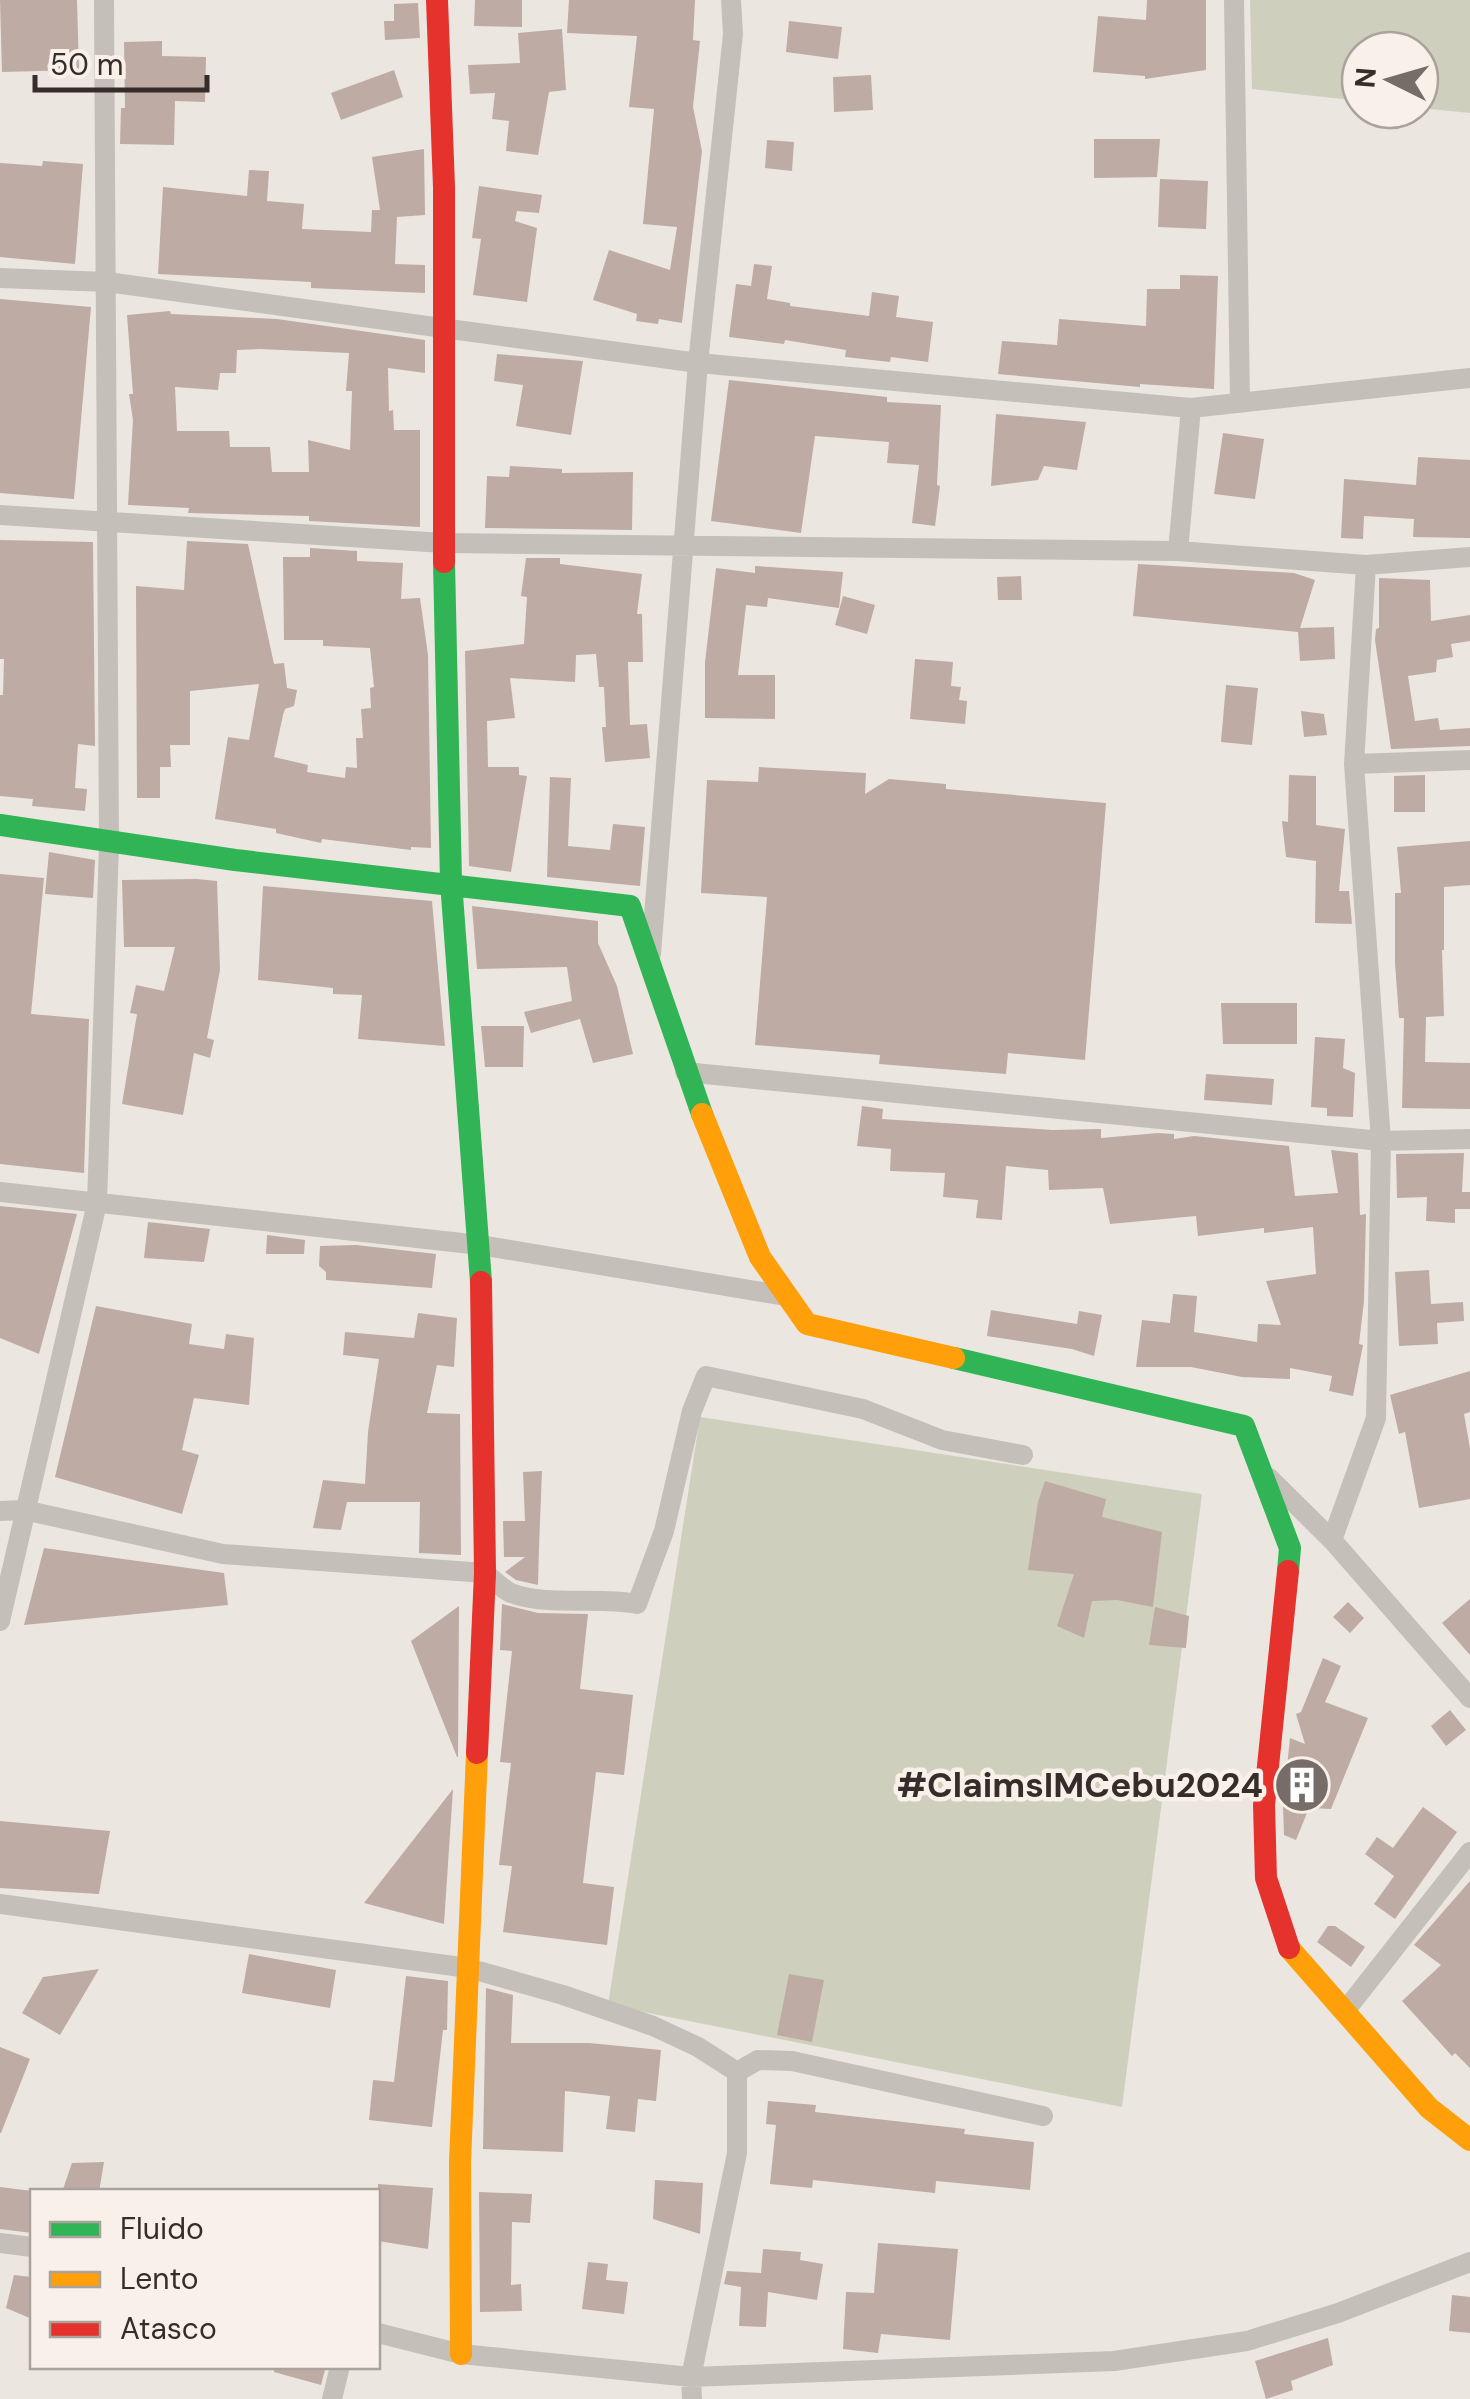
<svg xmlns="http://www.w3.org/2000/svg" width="1470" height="2399" viewBox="0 0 1470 2399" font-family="'DM Sans',sans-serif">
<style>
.green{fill:#ced0bd}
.building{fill:#beaba4;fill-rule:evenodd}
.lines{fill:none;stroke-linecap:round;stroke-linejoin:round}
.street{stroke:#c5bfba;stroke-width:20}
.fast{stroke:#30b455;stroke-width:22}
.slow{stroke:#ff9f0a;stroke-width:22}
.jam{stroke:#e5322d;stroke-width:22}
.labels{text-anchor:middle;stroke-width:9;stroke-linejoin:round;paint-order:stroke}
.poi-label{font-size:35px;font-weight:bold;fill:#362c29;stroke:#f8f0e9;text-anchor:end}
</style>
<rect width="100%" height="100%" fill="#ece6e1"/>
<path class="green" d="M1250,0H1470V113L1420,108V50H1360V101L1252,89Z
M700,1417L1202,1494L1122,2107L608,2005Z"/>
<path class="building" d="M0,0H77L79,70L2,72Z
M475,0H522V27L474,26Z
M569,0H695L693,40L700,41L693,107L702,151L682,323L659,319L658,324L636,321L637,314L593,300L609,250L670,270L677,227L643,224L654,109L629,107L637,36L567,33Z
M1147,0H1206V70L1145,79V76L1093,72L1098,16L1146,20Z
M418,3L420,38L385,40L384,21H394V4Z
M789,21L842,27L838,59L786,52Z
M562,29L566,90L549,92L538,155L506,151L509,121L492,119L495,93L470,94L468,65L520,63L518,33Z
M162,41V56L206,57L205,102L175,101L174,145L120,144L121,108H125L124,42Z
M394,70L403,97L341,120L331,93Z
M871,75L873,110L834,112L833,77Z
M1094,139H1160L1157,177L1094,178Z
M767,140L794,142L792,171L765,168Z
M424,149L425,215L397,217L395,264L425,265V293L311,288V282L158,274L163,187L247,196L249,170L269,171L267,201L304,204L302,229L371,232L372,210H380L372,157Z
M43,161L83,164L75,264L0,257V163L42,166Z
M1160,179L1208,181L1206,229L1158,227Z
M479,186L542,195L539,213L517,211L515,221L537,228L527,302L473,295L481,239L472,238Z
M754,264L772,266L767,299L790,303V306L869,316L872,292L899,296L896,317L933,322L928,362L891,357L890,362L845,357L846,350L785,340L784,344L729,337L736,284L751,286Z
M1180,275L1218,276L1214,389L1140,384V387L998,374L1002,341L1057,345L1059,319L1146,326L1147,289H1180Z
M0,299L91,307L74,499L0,493Z
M170,311L171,314L277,319L425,340V373L388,368L389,411L393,410L394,430H420V527L309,521V516L188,513L189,508L128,505L133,420L129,394H133L127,315ZM259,349L349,353L346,391H352L350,450L308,440L309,472H272L270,447H230L229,431H177L175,387L218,390L220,373H236L237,350Z
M497,354L583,361L571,435L516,426L523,385L494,381Z
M729,380L887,397V402L941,405L937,485L940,486L935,526L912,523L919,465L887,463L889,442L815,436L801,533L711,521Z
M996,414L1086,422L1077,470L1044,466L1038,480L991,486Z
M1223,433L1264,439L1255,499L1214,494Z
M1418,457L1470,460V538L1413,537L1414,519L1364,516L1363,539L1341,538L1344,479L1416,485Z
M510,466L562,469V473L633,472L632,530L485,528L487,476L509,477Z
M0,540L93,542L95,746L78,744L75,788L87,789L85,811L32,806L33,799L0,796V695H3L4,659H0Z
M187,541L248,544L274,664L284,663L287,688L297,690L294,706L285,709L283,715L274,757L308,765L307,772L345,778L346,767L357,768L356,738H363L361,709L371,708L370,688L374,687L370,648L323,646V640H284L283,557H310V548L357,551V561L403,563L401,599L420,598L428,655L431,848L411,847V850L322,839L321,843L276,833V829L215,819L228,737L249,740L259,684L190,691V745H170L171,767H160V798H137L136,586L184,590Z
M526,558H560V564L642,574L637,614H642L643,662H628L630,725L647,724L650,758L605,762L602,727H606L604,687H599L596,654L576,655L575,682L510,678L515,718L487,721L488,767H519V775L527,776L511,872L469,866L465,651L524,644L527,597L521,596Z
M1138,564L1294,573L1315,580L1300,628L1334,627L1335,659L1300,661L1298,632L1133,616Z
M755,566L843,572L839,608L768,598L767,607L746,605L738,675H775V719L705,718V662L716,568L755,573Z
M1021,576L1022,600H998L997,577Z
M1379,578L1430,580L1431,621L1470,615V641L1451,644L1453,657L1437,660L1436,672L1408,676L1415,721L1438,718L1440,730L1470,728V746L1391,749L1375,640L1376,629L1379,628Z
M843,596L875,605L867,634L835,625Z
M915,659L953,662L951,686L961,687L959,700L967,701L965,724L910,719Z
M1226,685L1258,688L1252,745L1221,742Z
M1301,711L1324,714L1327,735L1304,737Z
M759,767L866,773L865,794L889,779L946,784V789L1106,803L1085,1060L1008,1053L1006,1074L879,1064L880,1055L755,1045L767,897L701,893L707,780L758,782Z
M1289,775L1316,776V825L1345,829L1339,891H1349L1352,924L1315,923L1316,861L1286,857L1282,821L1288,822Z
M1425,775V812H1394V776Z
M550,777L571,778L568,846L610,850L613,824L645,827L640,886L547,877Z
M1470,841V885L1444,887V950H1442L1444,1016L1426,1017L1425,1062L1470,1063V1109L1402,1108L1404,1018H1399L1395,963V893H1401L1397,847Z
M49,852L95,860L93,898L45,894Z
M0,874L44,878L31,1014L89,1019L84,1173L0,1164Z
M197,879L217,881L220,970L207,1038L214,1040L210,1058L194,1053L183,1115L122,1104L137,1014L130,1013L136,985L164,991L175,947H124L122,880Z
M263,886L432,901L445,1046L358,1039L362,995L333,994V988L258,980Z
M472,906L598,921V943L617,986L633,1054L593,1063L580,1019L531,1033L524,1012L572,1001L567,967L477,969Z
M1221,1003H1297V1044H1223Z
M481,1026H524L523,1067H485Z
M1315,1037L1345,1039L1343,1068L1355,1073L1353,1117L1327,1116V1108L1311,1107Z
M1206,1074L1274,1079L1272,1105L1204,1100Z
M862,1106L883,1109L882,1119L1053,1130L1101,1129V1138L1158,1133L1174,1134V1139L1194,1136L1289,1146L1295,1196L1338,1193L1331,1150L1358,1153L1360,1215L1366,1214L1364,1301L1359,1344L1363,1345L1353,1396L1329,1391L1332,1376L1290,1368V1379L1242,1377L1191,1367H1136L1142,1320L1170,1323L1173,1294L1197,1296L1194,1332L1257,1342L1258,1324L1281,1325L1266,1281L1316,1274L1313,1227L1264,1233V1228L1198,1236L1196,1216L1110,1224L1103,1188L1049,1190L1048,1170L1006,1166L1002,1220L976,1218L978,1200L943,1197L945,1173L890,1171L891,1149L857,1146Z
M1464,1153L1462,1192H1470V1209H1455V1223L1426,1221L1427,1197L1397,1198L1396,1154Z
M0,1206L77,1214L39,1354L0,1338Z
M148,1222L210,1229L204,1262L144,1258Z
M267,1235L305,1240L304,1254H266Z
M356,1245L436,1254L432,1288L326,1280V1272L319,1266L320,1246Z
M1429,1270L1431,1304L1463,1302L1464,1321L1437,1323L1438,1344L1399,1346L1395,1272Z
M96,1306L192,1324L189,1344L224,1349L226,1334L254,1338L249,1405L194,1398L182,1450L199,1455L182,1514L55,1477Z
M991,1310L1077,1324L1079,1311L1102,1315L1094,1356L1072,1349L987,1336Z
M418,1313L457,1318L454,1367L437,1365L427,1413L460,1414L461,1555L419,1553L420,1502H347L341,1530L313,1528L323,1480L365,1484L368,1432L379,1359L343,1355L345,1332L414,1338Z
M1470,1371V1412L1464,1414L1470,1448V1499L1419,1508L1405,1432L1399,1434L1390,1395Z
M542,1471L539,1547L538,1585L516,1580L505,1572L525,1557H504L503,1521H525L523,1472Z
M1045,1481L1106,1499L1102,1517L1162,1532L1153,1607L1117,1600L1092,1601L1084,1638L1057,1626L1074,1574L1028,1570L1038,1502Z
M44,1548L224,1573L228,1605L24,1625Z
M1470,1599V1655L1442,1623Z
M1348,1602L1364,1618L1350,1633L1333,1617Z
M502,1604L538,1613L588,1614L580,1689L633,1695L624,1775L596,1772L583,1883L614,1887L607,1945L503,1932L512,1866L499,1865L511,1763L500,1762L512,1651L500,1650Z
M459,1606L458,1757H457L411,1641Z
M1155,1607L1189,1616L1186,1648L1149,1645Z
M1323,1658L1341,1666L1325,1702L1368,1718L1331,1809L1309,1808L1296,1840L1284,1835L1283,1806L1290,1738L1305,1744L1296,1714L1301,1712Z
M1450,1710L1466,1730L1446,1746L1431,1726Z
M453,1789L444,1924L364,1903Z
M1423,1807L1457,1832L1395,1919L1374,1904L1394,1876L1365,1854L1377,1837L1393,1848Z
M0,1821L110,1831L99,1894L0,1888Z
M1470,1881V2068L1455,2053L1452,2056L1402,2001L1441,1965L1414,1945Z
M1328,1926H1335L1365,1947L1351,1967L1317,1942Z
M249,1954L336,1970L330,2008L242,1993Z
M99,1969L60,2035L22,2013L43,1977Z
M789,1974L824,1980L812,2042L777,2035Z
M406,1976L448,1981L447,2030H443L432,2127L369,2120L373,2080L394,2082Z
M486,1988L513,1995L511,2043H589L661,2050L656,2101L638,2099L635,2132L606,2129L610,2096L565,2091L563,2152L483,2149Z
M0,2047L30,2059L1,2133H0Z
M768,2101L816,2105L815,2112L965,2129L964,2134L1034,2142L1030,2190L936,2181L935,2193L813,2180L812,2188L770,2184L776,2125L766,2124Z
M104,2162L99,2192H62L72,2163Z
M655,2180L703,2183L700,2234L653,2219Z
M378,2184L433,2188L428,2249L378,2241Z
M0,2187L32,2191V2233L0,2229Z
M479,2192L532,2194L530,2223L512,2222L511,2285L521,2284L522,2311L480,2312Z
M878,2243L958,2249L950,2340L881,2334L878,2353L843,2349L846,2292L874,2293Z
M763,2249L801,2252L800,2260L823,2264L817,2300L768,2292L766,2327L739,2326L741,2287L724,2284L727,2271L761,2273Z
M588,2262L608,2264L606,2280L628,2282L624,2314L582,2309Z
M14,2275L32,2277V2319L6,2308Z
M1452,2295L1470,2297V2333L1449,2331Z
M1328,2338L1333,2365L1291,2381L1293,2390L1266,2399L1255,2361Z
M274,2366H326L321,2385L274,2372Z"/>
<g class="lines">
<path class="street" d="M1234,0L1240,403
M0,278L107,282L698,363L1191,408L1470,378
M0,515L444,543L1178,551L1366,565L1470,557
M1178,551L1191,408
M1354,764L1470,760
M651,954L698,363L733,34L731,0
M685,1072L1381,1141L1470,1139
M0,1192L480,1245L786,1296
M1269,1478L1332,1540L1470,1698
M0,1511L24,1510L223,1554L485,1573C493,1579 502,1589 511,1593C547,1607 598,1596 637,1604L664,1531L692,1411L706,1376L863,1409L942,1440L1023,1455
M1332,1540L1376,1418L1381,1141L1354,764L1366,565
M0,1621L97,1203L109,845L104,0
M0,1904L468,1968L563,1995L653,2026L698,2047L737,2072V2153L691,2377L692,2399
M1345,2011L1470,1852
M737,2072L758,2060L792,2061L1043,2116
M0,2243L32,2247
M378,2333L461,2354L691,2377L1114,2361L1247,2341L1338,2313L1470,2262
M332,2399L340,2366"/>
<path class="fast" d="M444,562L451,882L481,1282
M0,825L235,860L630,906L702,1114
M954,1358L1244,1426L1290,1548L1288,1571"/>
<path class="slow" d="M702,1114L760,1257L807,1324L954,1358
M1289,1948L1429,2108L1470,2140
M461,2354L460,2162L477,1753"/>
<path class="jam" d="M437,0L444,187V562
M1288,1571L1264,1805L1266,1878L1289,1948
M477,1753L485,1573L481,1282"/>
</g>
<defs>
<g id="building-disc" transform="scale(2.875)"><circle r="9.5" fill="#766d69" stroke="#f8f0e9"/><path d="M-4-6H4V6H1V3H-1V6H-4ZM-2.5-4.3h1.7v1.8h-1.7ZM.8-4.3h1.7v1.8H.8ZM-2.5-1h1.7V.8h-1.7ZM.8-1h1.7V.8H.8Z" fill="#fff"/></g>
</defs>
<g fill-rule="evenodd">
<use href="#building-disc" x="1302" y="1785"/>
</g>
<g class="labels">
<g class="poi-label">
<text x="1263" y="1797">#ClaimsIMCebu2024</text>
</g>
</g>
<rect x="30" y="2189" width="350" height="180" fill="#f8f0e9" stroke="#aaa29c" stroke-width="2.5"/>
<rect x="50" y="2222" width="50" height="15" fill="#30b455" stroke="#aaa29c" stroke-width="2.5"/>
<text x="120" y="2239" font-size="30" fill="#362c29">Fluido</text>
<rect x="50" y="2272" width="50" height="15" fill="#ff9f0a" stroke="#aaa29c" stroke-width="2.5"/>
<text x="120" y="2289" font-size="30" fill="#362c29">Lento</text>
<rect x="50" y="2322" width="50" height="15" fill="#e5322d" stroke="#aaa29c" stroke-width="2.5"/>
<text x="120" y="2339" font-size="30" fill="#362c29">Atasco</text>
<g transform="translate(1390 80) rotate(275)"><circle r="48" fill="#f8f0e9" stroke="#aaa29c" stroke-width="2.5"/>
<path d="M0-8L18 38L0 25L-18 38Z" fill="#766d69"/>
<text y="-15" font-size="28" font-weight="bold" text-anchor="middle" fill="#362c29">N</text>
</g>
<path d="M35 75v15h172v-15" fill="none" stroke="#362c29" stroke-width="5"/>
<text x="50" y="75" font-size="30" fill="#362c29" stroke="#f8f0e9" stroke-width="8" paint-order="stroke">50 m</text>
</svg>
